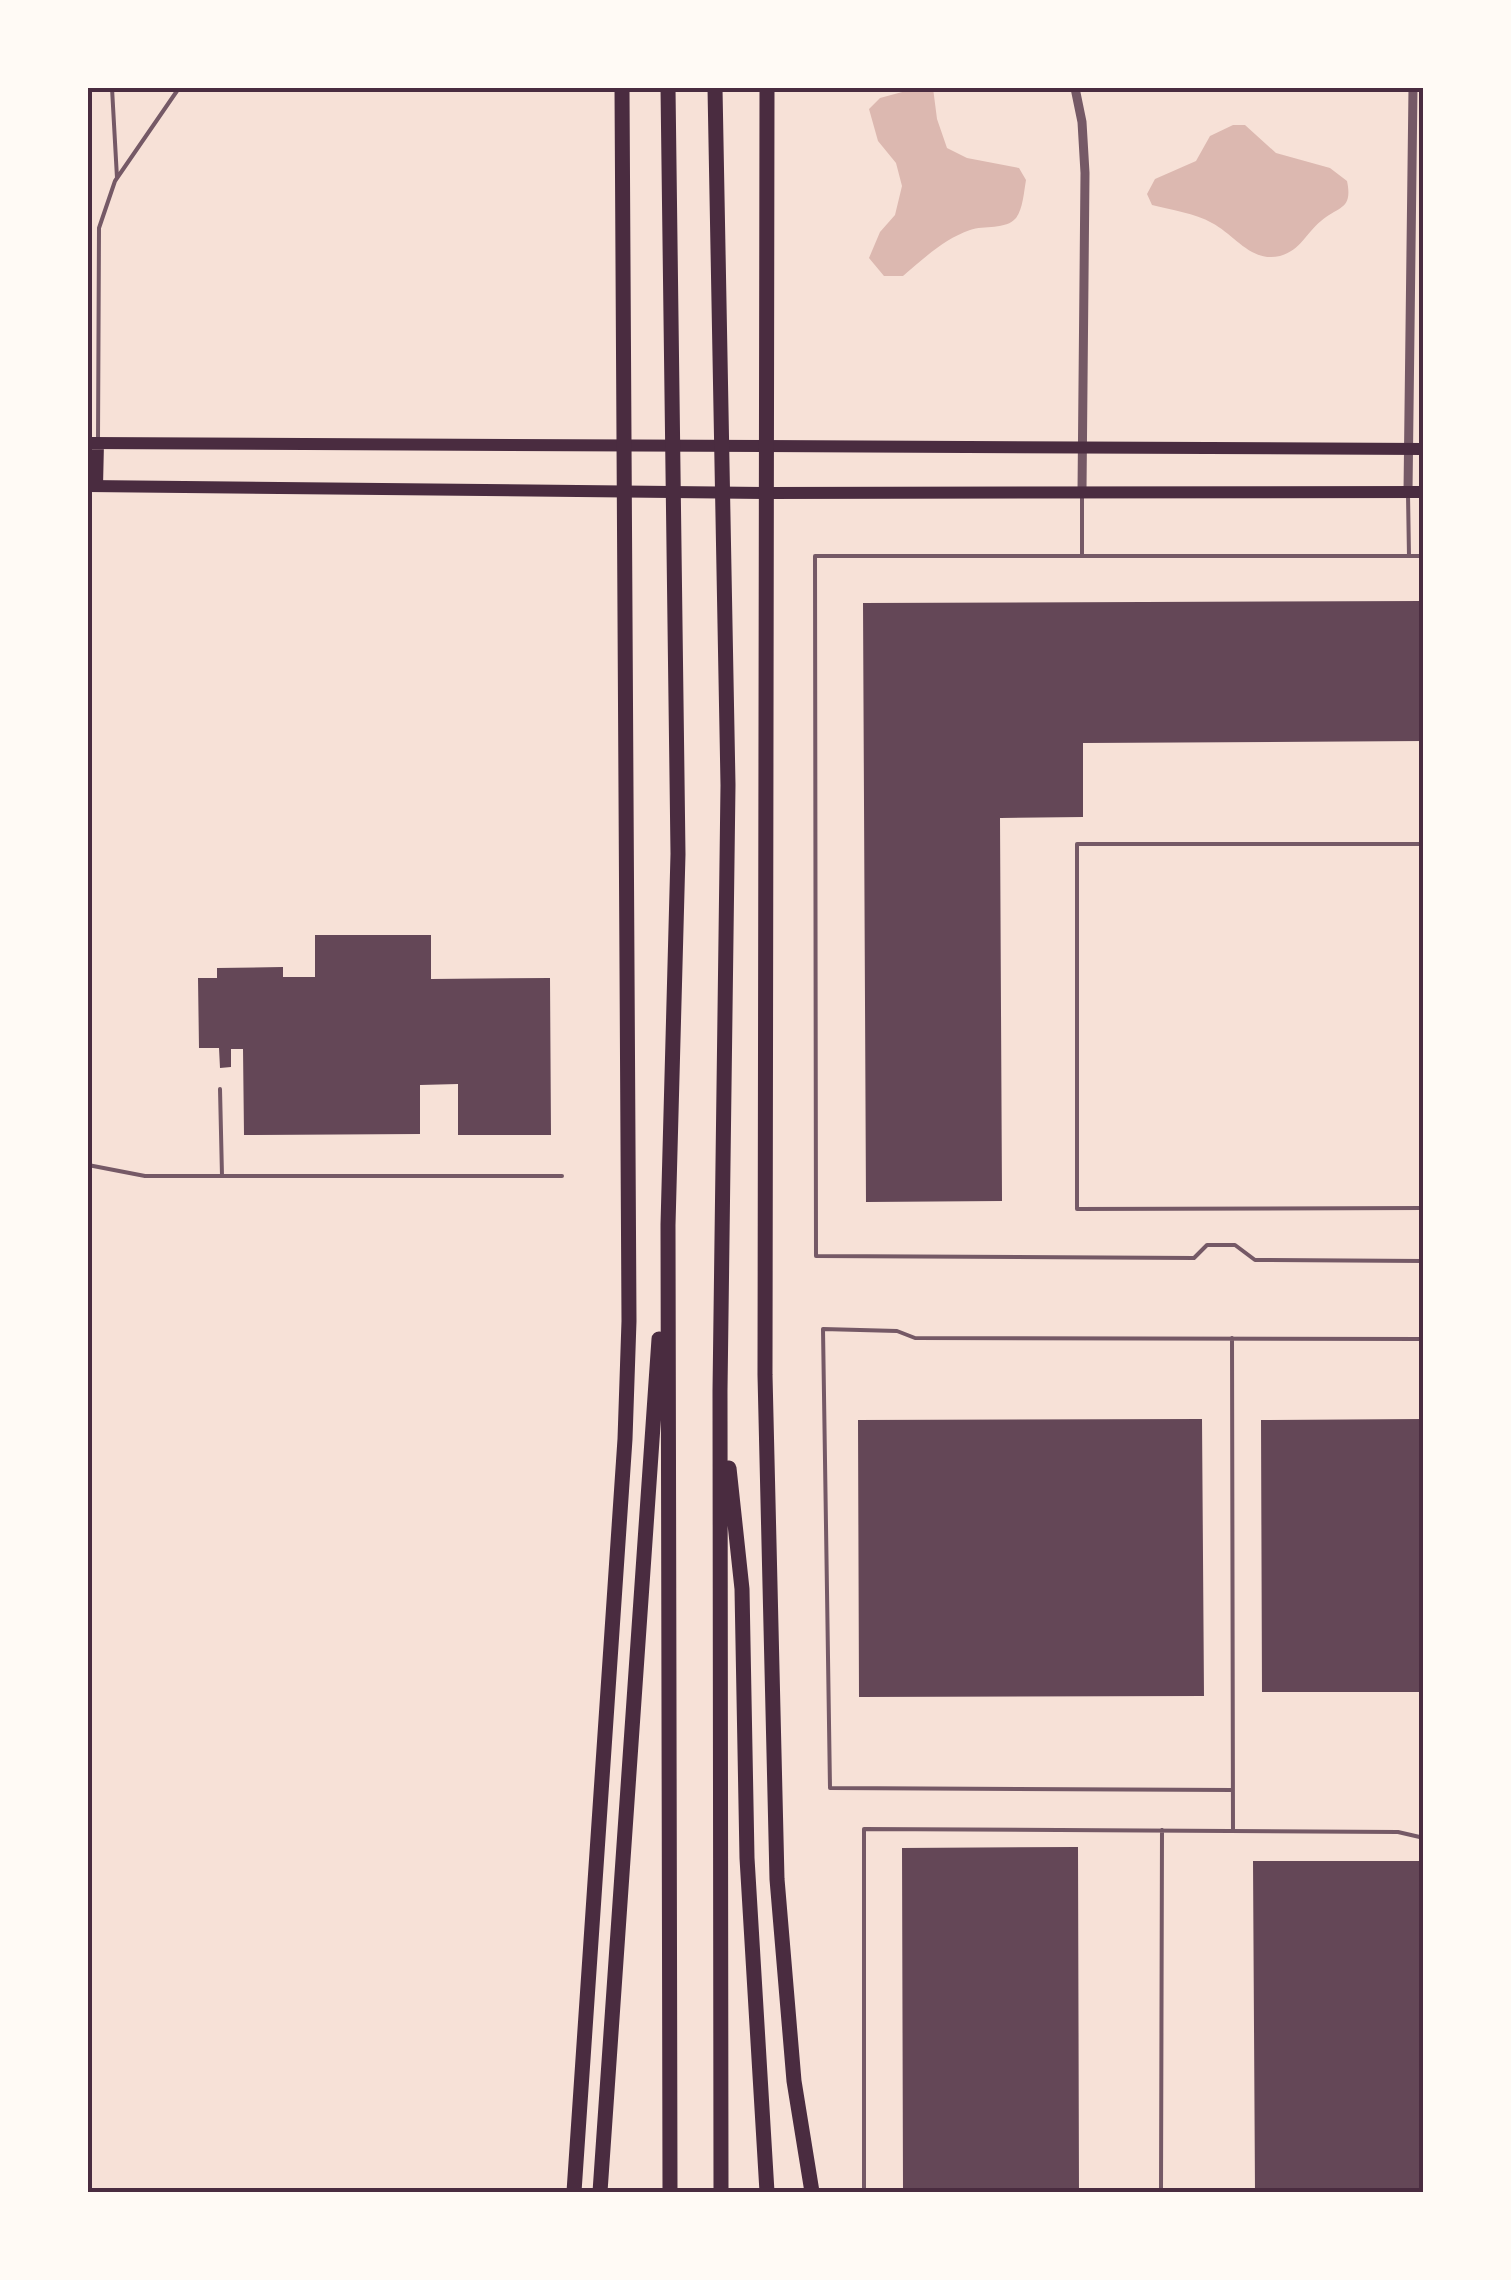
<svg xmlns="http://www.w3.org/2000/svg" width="1511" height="2280" viewBox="0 0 1511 2280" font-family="Raleway,sans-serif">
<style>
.water{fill:#dcb8b0}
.building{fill:#644757}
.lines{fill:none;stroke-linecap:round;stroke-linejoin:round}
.service{stroke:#755966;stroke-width:4}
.minor{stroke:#755966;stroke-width:9}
.secondary{stroke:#4a2c40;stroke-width:12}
.motorway{stroke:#4a2c40;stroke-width:15}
.neatline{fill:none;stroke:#4a2c40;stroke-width:4}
</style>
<rect width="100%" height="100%" fill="#f7e1d7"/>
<path class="water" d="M917,88H933L937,119L947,148L967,158L1019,168L1026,180C1024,191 1023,209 1016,218C1006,230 984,225 970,230C944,239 923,259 903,276H884L869,258L880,232L895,215L902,186L896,163L878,141L869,109L880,98Z
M1233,125H1245L1276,153L1330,168L1347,181C1353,210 1339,206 1321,221C1306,233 1301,250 1280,256C1251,263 1235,235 1212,223C1195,213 1171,210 1152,205L1147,194L1155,179L1196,161L1210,136Z"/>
<path class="building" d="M1424,601V741L1083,743V817L1000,818L1002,1201L866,1202L863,603Z
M315,935H431V979L550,978L551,1135H458V1084L420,1085V1134L244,1135L243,1049H231V1067L220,1068L219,1048H199L198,978H217V968L283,967V977H315Z
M1202,1419L1204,1696L859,1697L858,1420Z
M1424,1419V1692H1262L1261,1420Z
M1078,1847L1079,2192H903L902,1848Z
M1253,1861H1419L1420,2192H1255Z"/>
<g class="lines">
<path class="service" d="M112,88L117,178
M98,440L99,228L115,181L179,88
M1408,494L1409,556H815L816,1256L1194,1258L1207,1245H1235L1255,1260L1424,1261
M1082,495V556
M1409,556H1424
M1424,844H1077V1209L1424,1208
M220,1089L222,1176
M88,1165L145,1176H562
M1232,1338L1233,1829
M1233,1790L830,1788L823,1329L897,1331L915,1338L1424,1339
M864,2192V1829L1398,1832L1424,1838
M1161,2192L1162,1830"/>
<path class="minor" d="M1075,88L1082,122L1085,173L1082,491
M1408,492L1413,88"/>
<path class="secondary" d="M88,443L1424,449
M88,486L766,493L1424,492
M97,486L98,443"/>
<path class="motorway" d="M668,88L678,854L668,1225L670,2192
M715,88L728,785L720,1391L721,2192
M767,88L765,1375L777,1879L794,2081L812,2192
M729,1468L742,1589L747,1858L767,2192
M574,2192L625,1439L629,1321L622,88
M600,2192L659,1339"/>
</g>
<rect width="1511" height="2280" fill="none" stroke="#fffaf5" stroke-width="180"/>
<rect x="90" y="90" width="1331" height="2100" class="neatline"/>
</svg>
